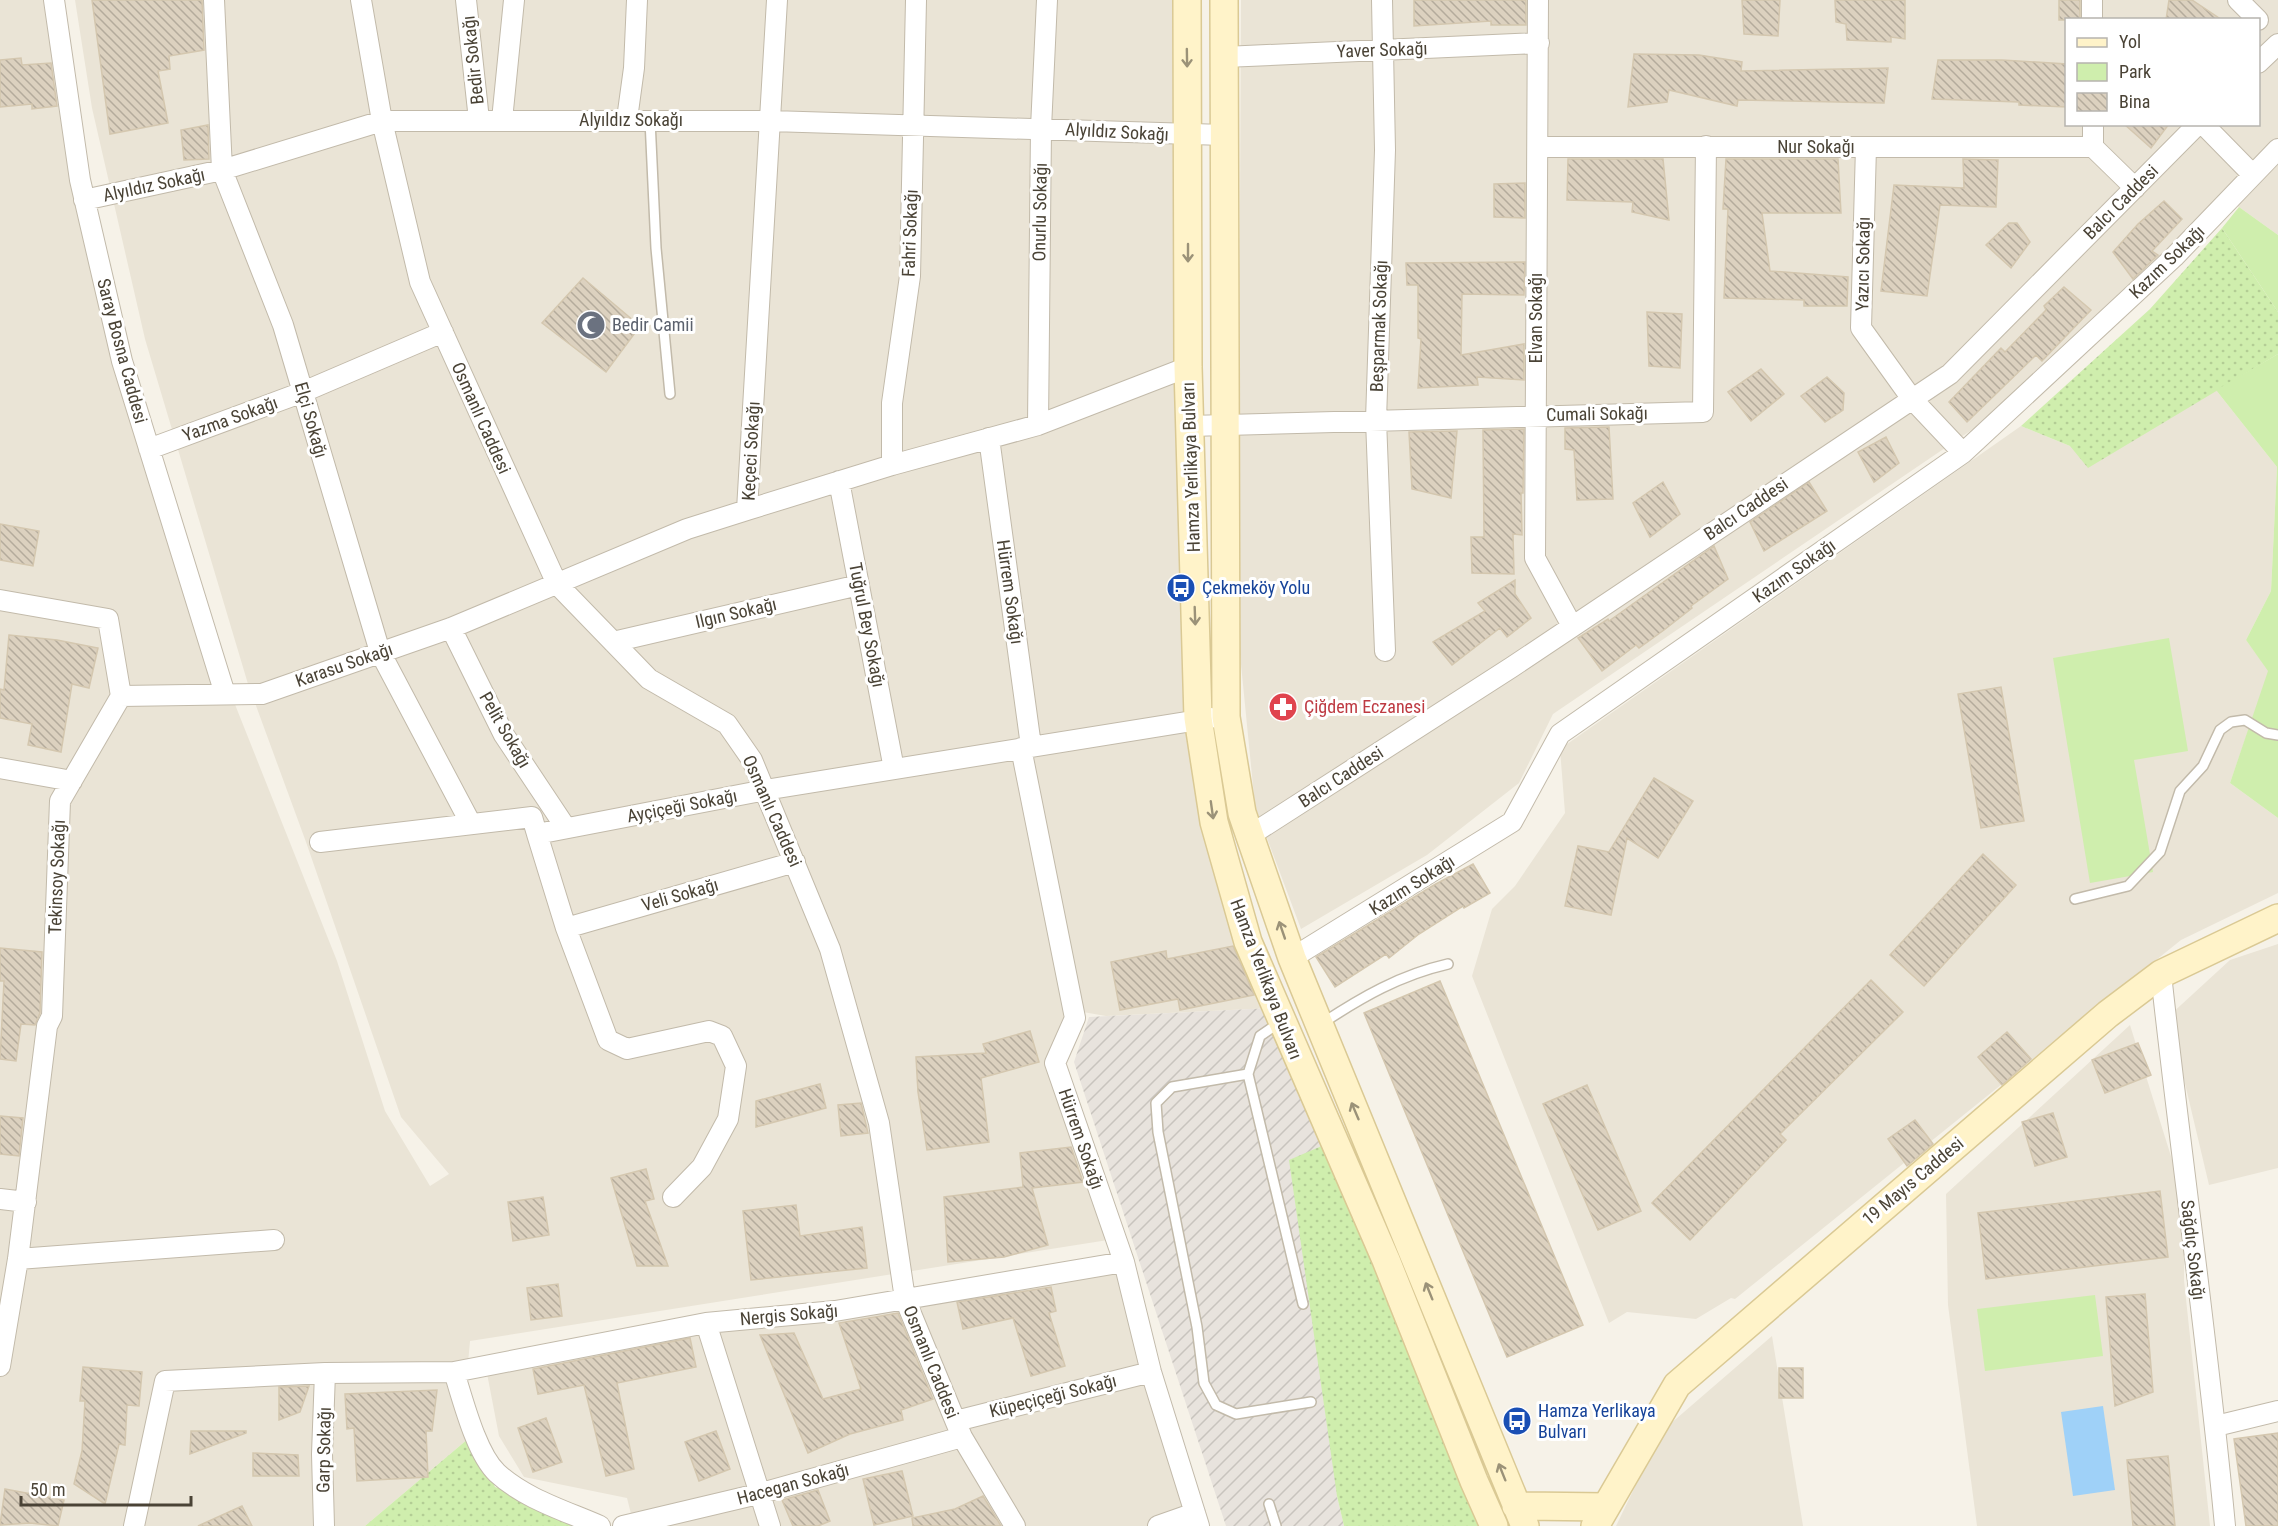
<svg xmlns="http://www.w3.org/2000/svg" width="2278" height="1526" viewBox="0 0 2278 1526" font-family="'Roboto Condensed',sans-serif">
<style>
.residential{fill:#eae4d6;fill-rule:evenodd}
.industrial{fill:url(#industrial-furrows)}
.grass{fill:url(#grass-dots)}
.park{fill:#cfeead}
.water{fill:#9fd1f8}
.building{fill:url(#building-back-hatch);stroke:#d4c7af;stroke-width:1.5}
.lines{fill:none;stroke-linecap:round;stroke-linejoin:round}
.lane-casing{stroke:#c2baaa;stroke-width:12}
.street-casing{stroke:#c2baaa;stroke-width:22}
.secondary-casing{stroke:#dac994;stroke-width:30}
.lane{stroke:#fff;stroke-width:9}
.street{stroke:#fff;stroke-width:20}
.secondary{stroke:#fff3c9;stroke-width:27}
.oneway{stroke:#9b9278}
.labels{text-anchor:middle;stroke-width:6;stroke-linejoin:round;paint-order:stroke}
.street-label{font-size:18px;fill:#4a4336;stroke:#fff}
.worship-label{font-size:18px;fill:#5b616d;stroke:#fff;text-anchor:start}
.transit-label{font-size:18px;fill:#164399;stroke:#fff;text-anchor:start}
.health-label{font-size:18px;fill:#be3a42;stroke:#fff;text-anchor:start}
</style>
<defs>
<pattern id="industrial-furrows" width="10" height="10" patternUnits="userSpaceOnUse" patternTransform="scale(1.5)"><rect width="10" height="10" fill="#e8e3dd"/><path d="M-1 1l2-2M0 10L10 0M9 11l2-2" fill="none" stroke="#c8c4be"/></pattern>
<pattern id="grass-dots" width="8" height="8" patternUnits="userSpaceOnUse" patternTransform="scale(1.5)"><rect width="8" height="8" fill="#cfeead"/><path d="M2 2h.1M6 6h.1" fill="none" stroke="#b3cd95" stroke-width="1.8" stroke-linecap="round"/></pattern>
<pattern id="building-back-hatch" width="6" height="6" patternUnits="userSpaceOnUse" patternTransform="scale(1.5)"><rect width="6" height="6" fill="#dcd1bf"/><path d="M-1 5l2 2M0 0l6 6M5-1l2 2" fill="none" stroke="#b4ab9c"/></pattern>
</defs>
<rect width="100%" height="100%" fill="#f6f2e8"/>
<path class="residential" d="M0,0H50L97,255L169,500L236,707L337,961L385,1111L430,1186L449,1174L401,1117L306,842L248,684L145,339L92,108L75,0H1179L1189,691L1272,1008L1106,1016L1077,1011L1058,1047L1108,1240L470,1341L467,1374L475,1433L365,1526H0Z
M1241,0H2278V235L2225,197L2001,410L1553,714L1519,783L1427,855L1301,929L1255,806L1238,634ZM2066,20H2258V124H2066Z
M2216,390L2277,467L2271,591L2246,640L2269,671L2230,783L2278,818V893L2181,940L1735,1299L1731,1298L1696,1319L1627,1312L1609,1323L1472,976L1492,909L1515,886L1565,813L1560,749L2021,426L2070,446L2162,421Z
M2278,944V1168L2209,1185L2169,1016L2230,960Z
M2130,1025L2184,1198V1280L2210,1526H1977L1948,1305L1946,1194Z
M1114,1253L1203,1526H634L627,1498L524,1477L499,1436L485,1363Z
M1772,1336L1803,1526H1616L1662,1431Z"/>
<path class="industrial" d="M1272,1008L1324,1145L1337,1496L1344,1526H1226L1074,1062L1089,1017Z"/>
<path class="grass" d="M2222,228L2278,312V354L2088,468L2070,446L2021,426L2150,309Z
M1324,1145L1479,1526H1344L1337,1496L1289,1160Z
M475,1433L495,1487L599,1521L600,1526H365Z"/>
<path class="park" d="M2239,207L2278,235V312L2222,228Z
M2278,354V818L2230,783L2268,671L2246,640L2271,591L2277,467L2216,390Z
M2169,638L2188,751L2134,760L2153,872L2090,883L2053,658Z
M2095,1295L2103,1356L1985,1371L1977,1309Z"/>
<path class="water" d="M2103,1406L2115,1490L2073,1496L2061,1412Z"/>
<path class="building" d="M92,0H202L204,50L169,56L170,69L158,71L168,123L110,134Z
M1414,0H1526V25H1491V21L1414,26Z
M1742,0H1780L1778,36L1744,34Z
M1835,0H1905V39L1891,37V42L1847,40L1846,24L1836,22Z
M2059,0H2080V20H2059Z
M2169,0H2192L2222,20H2166Z
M1634,54L1699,55L1742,62L1741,71L1888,68L1884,103L1738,100L1737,106L1669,90L1667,102L1628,107Z
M21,58L22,65L51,63L57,106L32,109V104L0,107V60Z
M1938,60H2002L2067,64V107L2019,105V102L1932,99Z
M2124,124H2169L2151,148Z
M208,125L209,159L184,160L181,130Z
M1568,159H1663L1669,220L1632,212L1633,202L1567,200Z
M1726,159H1838L1841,213H1762L1770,271L1848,277L1847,306H1804V300L1724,298L1728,209H1723Z
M1963,159L1998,160L1996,207L1940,205L1927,296L1881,291L1894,185L1964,188Z
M1525,183V218L1494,217V184Z
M2164,201L2182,219L2152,251L2158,255L2133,279L2113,252L2138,224Z
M2009,223H2017L2030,242L2011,268L1986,245Z
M1525,262L1524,295L1462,294L1461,355L1524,344V380L1477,377L1478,385L1418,388L1421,339L1418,338V285H1407L1406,263Z
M583,278L640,326L606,372L542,323Z
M2064,287L2091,310L2042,361L2036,355L1967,422L1949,402L2001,348L2005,352L2046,310L2044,306Z
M1647,312L1682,314L1680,368L1649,366Z
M1761,369L1784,394L1751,421L1728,392Z
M1827,377L1844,393L1843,410L1825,422L1801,396Z
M1609,427L1613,499L1577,500L1574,450L1565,449V428Z
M1524,429L1523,493H1521L1522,535L1513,534L1514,574L1472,573L1471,537H1484L1483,430Z
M1457,431L1451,498L1412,489L1409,432Z
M1886,437L1899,463L1874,482L1858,452Z
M1663,482L1680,514L1650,537L1633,503Z
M1809,482L1827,511L1764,551L1750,522Z
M0,524L39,531L33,566L0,560Z
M1714,546L1728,579L1691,606L1692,608L1664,630L1639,648L1636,645L1602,671L1578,638L1608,619L1609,621Z
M1515,580V594L1531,618L1507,637L1500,628L1452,665L1433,642L1485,611L1478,603Z
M9,635L57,640L98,648L89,688L72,684L61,752L28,745L32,724L0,718V689L4,690Z
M2001,687L2024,821L1981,828L1958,694Z
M1654,778L1693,801L1658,858L1627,838L1611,915L1565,906L1578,846L1609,852Z
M1983,854L2016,885L1924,986L1890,955Z
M1473,864L1490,893L1464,908L1463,906L1419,934L1389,958L1386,954L1335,987L1316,957L1434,885Z
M1233,946L1254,995L1180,1010L1178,999L1120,1010L1111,962L1166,951L1167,959Z
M0,948L42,952L40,1013L35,1025L21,1024L16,1061L0,1059L4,981H0Z
M1871,980L1903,1012L1780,1134L1786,1140L1690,1240L1652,1203Z
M1440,981L1583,1325L1507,1357L1364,1013Z
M1030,1031L1039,1062L981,1078L989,1142L927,1150L918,1092L916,1057L986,1053L983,1044Z
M2007,1032L2031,1059L2002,1085L1978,1057Z
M2138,1043L2151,1075L2105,1093L2092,1060Z
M820,1084L826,1108L756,1127V1101Z
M1587,1085L1641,1211L1598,1230L1543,1104Z
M861,1103L868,1133L841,1136L838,1105Z
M2053,1113L2067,1157L2035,1166L2022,1122Z
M0,1116L23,1118L19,1156L0,1154Z
M1915,1120L1933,1144L1907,1166L1888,1139Z
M1071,1147L1083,1182L1032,1188L1048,1245L1004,1257L948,1262L944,1197L1023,1187L1020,1153Z
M646,1169L654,1199L645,1201L668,1266H637L611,1178Z
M2160,1191L2168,1257L1986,1279L1978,1213Z
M543,1197L549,1235L513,1241L508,1202Z
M796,1205L800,1236L862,1227L867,1268L751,1280L743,1211Z
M558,1284L562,1316L531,1320L527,1288Z
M1051,1287L1056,1311L1049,1313L1065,1366L1031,1376L1013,1318L963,1329L957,1302Z
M2145,1294L2153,1392L2115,1406L2106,1297Z
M898,1313L933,1399L901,1410L903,1420L850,1434L808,1453L760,1335L794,1333L823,1399L861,1389L839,1323Z
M690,1338L696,1367L617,1383L634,1469L606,1476L584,1385L538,1394L533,1369Z
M83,1367L142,1372L139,1406L127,1405L125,1445L119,1444L105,1504L74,1484L82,1451L85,1401H80Z
M1779,1368H1803V1398H1779Z
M309,1386L300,1412L279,1420V1387Z
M437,1390L432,1431H426L428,1477L357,1481L354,1428L347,1429L345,1394Z
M546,1418L562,1462L533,1472L518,1428Z
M191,1431H246V1433L190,1454Z
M716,1431L730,1469L699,1481L685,1442Z
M2278,1433V1526H2246L2234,1439Z
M253,1453L298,1455L299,1476H253Z
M2168,1456L2175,1526H2133L2127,1460Z
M902,1471L913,1516L874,1525L863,1479Z
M5,1489L64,1500L58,1526L30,1523L0,1525Z
M818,1490L830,1521L818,1526H793L782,1500Z
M983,1496L1001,1526H913L912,1518L955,1509Z
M242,1506L252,1526H198Z"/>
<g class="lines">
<g class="lane-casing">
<path id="lane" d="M650,120L656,248L670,394
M2075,899L2128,886L2160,852L2180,791L2203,766L2220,730L2231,722L2245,720L2266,733L2278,735
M1279,1023L1260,1036L1248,1074L1172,1087L1156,1103L1158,1132L1197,1327L1204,1383L1216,1405L1236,1414L1311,1402
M1321,1024C1362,997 1400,975 1448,964
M1248,1074L1303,1304
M1269,1504L1276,1526"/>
</g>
<g class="street-casing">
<path id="street" d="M54,0L80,180L122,361L225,694
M214,0L222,170L283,325L380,652L471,824
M361,0L382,121L420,282L557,584L649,679L727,724L752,760L830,949L879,1123L905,1299L962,1437L1015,1526
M466,0L479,120
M777,0L747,510L892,465L1038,425L1188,367
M1382,0L1385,150L1376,420L1385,651
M1538,0L1535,558L1572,626
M2092,0V20
M2238,0L2258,20
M1224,57L1539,43
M2258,63L2278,44
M627,119L634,68L637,0
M502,120L514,0
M2093,124V147L2135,188
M2203,124L2253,175
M1538,147H2093
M1866,147L1861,328L1912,399L1963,453
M84,200L222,170L382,121H771L1224,135
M1038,425L1041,128L1047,0
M1190,426L1703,412L1706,146
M989,438L1031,746
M149,449L303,392L443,332
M892,465V403L910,276L916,0
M839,481L894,769
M0,600L108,619L121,696L60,801L52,1016L47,1026L18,1259L0,1366
M451,628L504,735L566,828
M613,642L859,585
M121,696L262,694L451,628L687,529L747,510
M1021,748L1075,1018L1055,1063L1124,1262L1151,1372L1199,1526
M0,768L72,781
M537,834L566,928L608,1040L627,1049L709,1031L722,1036L736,1066L728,1119L702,1167L673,1197
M1249,836L1512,667L1950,374L2198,124
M320,842L532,817L537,834L765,790L1211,718
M566,928L795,862
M1292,958L1512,822L1560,734L1963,453L2174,257L2278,149
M2161,974C2181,1158 2208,1342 2225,1526
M0,1199L26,1202
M18,1259L274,1240
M706,1323L770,1526
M454,1372C463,1400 476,1453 497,1473C525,1499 566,1511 600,1526
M956,1421L1151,1372
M2216,1426L2278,1411
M134,1526L165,1381L325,1373L454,1372L706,1323L835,1311L1124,1262
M324,1526L322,1454L325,1373
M623,1526L758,1494L962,1437
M1158,1526L1195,1513"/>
</g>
<g class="secondary-casing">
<path id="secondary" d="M1187,0L1188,367L1198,718L1214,822L1248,942L1386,1260L1474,1481L1494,1526
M1224,0L1226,717L1242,813L1292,958L1525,1526
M1516,1506L1606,1507
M1595,1526L1677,1385L2108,1014L2161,974L2278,918"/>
</g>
<use href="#lane" class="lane"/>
<use href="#street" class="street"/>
<use href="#secondary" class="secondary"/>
</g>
<defs><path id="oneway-shaft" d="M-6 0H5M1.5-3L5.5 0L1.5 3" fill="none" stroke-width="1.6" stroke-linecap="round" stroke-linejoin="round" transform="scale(1.5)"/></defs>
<g class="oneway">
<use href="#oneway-shaft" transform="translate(1187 58) rotate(89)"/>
<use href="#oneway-shaft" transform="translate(1188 253) rotate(90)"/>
<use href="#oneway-shaft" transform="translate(1195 616) rotate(88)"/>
<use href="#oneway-shaft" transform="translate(1212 810) rotate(82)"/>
<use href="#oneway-shaft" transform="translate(1282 930) rotate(-109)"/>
<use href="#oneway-shaft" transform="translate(1355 1111) rotate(-113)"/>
<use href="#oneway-shaft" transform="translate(1429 1291) rotate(-112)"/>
<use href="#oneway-shaft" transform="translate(1502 1472) rotate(-112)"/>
</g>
<defs>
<g id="mosque-disc" transform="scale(1.5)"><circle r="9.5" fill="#6b7280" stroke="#fff"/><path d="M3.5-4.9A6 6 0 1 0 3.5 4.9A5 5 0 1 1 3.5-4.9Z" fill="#fff"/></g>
<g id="bus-disc" transform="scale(1.5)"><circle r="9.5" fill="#1a4fb4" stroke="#fff"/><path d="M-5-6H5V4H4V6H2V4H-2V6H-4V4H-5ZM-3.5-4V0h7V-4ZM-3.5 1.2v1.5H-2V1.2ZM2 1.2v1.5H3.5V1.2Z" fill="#fff"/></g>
<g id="pharmacy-disc" transform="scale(1.5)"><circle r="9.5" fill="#e0444e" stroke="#fff"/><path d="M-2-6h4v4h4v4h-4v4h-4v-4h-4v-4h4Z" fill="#fff"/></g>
</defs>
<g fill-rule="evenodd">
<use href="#mosque-disc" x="591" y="325"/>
<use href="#bus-disc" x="1181" y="588"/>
<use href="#pharmacy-disc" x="1283" y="707"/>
<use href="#bus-disc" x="1517" y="1421"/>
</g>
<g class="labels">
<g class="street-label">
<text transform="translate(1382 50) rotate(-2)" y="6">Yaver Sokağı</text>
<text transform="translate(473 60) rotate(-96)" y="6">Bedir Sokağı</text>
<text x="631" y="126">Alyıldız Sokağı</text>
<text transform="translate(1117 132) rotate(3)" y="6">Alyıldız Sokağı</text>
<text x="1816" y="153">Nur Sokağı</text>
<text transform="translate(154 185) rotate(-12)" y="6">Alyıldız Sokağı</text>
<text transform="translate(2121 202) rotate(-45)" y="6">Balcı Caddesi</text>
<text transform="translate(1040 212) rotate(-89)" y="6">Onurlu Sokağı</text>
<text transform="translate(910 233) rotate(-88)" y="6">Fahri Sokağı</text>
<text transform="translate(2167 262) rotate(-44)" y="6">Kazım Sokağı</text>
<text transform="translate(1863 264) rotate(-89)" y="6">Yazıcı Sokağı</text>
<text transform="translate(1536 318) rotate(-90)" y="6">Elvan Sokağı</text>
<text transform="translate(1379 326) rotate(-88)" y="6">Beşparmak Sokağı</text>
<text transform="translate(122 351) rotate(75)" y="6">Saray Bosna Caddesi</text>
<text transform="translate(1597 414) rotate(-1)" y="6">Cumali Sokağı</text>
<text transform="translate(481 418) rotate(66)" y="6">Osmanlı Caddesi</text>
<text transform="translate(230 419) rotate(-20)" y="6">Yazma Sokağı</text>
<text transform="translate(311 420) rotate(74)" y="6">Elçi Sokağı</text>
<text transform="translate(751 451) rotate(-87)" y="6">Keçeci Sokağı</text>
<text transform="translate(1191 467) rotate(-92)" y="6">Hamza Yerlikaya Bulvarı</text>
<text transform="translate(1746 509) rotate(-34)" y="6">Balcı Caddesi</text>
<text transform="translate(1794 571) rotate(-35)" y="6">Kazım Sokağı</text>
<text transform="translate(1010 592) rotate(82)" y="6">Hürrem Sokağı</text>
<text transform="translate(736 613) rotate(-13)" y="6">Ilgın Sokağı</text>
<text transform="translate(867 625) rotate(79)" y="6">Tuğrul Bey Sokağı</text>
<text transform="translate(344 665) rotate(-19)" y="6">Karasu Sokağı</text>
<text transform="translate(505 730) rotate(60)" y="6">Pelit Sokağı</text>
<text transform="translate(1341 777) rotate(-33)" y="6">Balcı Caddesi</text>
<text transform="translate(682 806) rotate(-11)" y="6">Ayçiçeği Sokağı</text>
<text transform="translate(772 811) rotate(66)" y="6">Osmanlı Caddesi</text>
<text transform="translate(57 877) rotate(-88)" y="6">Tekinsoy Sokağı</text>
<text transform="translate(1412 885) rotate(-32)" y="6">Kazım Sokağı</text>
<text transform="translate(680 895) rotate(-16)" y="6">Veli Sokağı</text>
<text transform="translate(1266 979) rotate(69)" y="6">Hamza Yerlikaya Bulvarı</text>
<text transform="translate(1081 1139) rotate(71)" y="6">Hürrem Sokağı</text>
<text transform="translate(1913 1181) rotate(-40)" y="6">19 Mayıs Caddesi</text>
<text transform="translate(2193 1250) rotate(83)" y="6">Sağdıç Sokağı</text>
<text transform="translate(789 1315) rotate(-5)" y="6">Nergis Sokağı</text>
<text transform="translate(931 1362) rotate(68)" y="6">Osmanlı Caddesi</text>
<text transform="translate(1053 1396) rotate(-14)" y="6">Küpeçiçeği Sokağı</text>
<text transform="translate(324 1450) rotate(-89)" y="6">Garp Sokağı</text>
<text transform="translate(793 1484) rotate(-15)" y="6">Hacegan Sokağı</text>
</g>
<g class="worship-label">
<text x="612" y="331">Bedir Camii</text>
</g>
<g class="transit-label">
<text x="1202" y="594">Çekmeköy Yolu</text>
<text x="1538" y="1417">Hamza Yerlikaya<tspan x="1538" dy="21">Bulvarı</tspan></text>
</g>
<g class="health-label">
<text x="1304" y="713">Çiğdem Eczanesi</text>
</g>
</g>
<rect x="2065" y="18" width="195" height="108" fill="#ffffff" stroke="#b7b4af" stroke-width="1.5"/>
<rect x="2077" y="38" width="30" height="9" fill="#fff3c9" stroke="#b7b4af" stroke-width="1.5"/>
<text x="2119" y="48" font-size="18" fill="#4a4336">Yol</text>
<rect x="2077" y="63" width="30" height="18" fill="#cfeead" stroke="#b7b4af" stroke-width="1.5"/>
<text x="2119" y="78" font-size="18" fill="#4a4336">Park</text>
<rect x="2077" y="93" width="30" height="18" fill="url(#building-back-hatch)" stroke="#b7b4af" stroke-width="1.5"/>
<text x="2119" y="108" font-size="18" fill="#4a4336">Bina</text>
<path d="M21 1496v9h170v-9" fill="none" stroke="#4a4336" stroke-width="3"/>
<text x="30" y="1496" font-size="18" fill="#4a4336" stroke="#ffffff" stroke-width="4.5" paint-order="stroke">50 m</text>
</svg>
